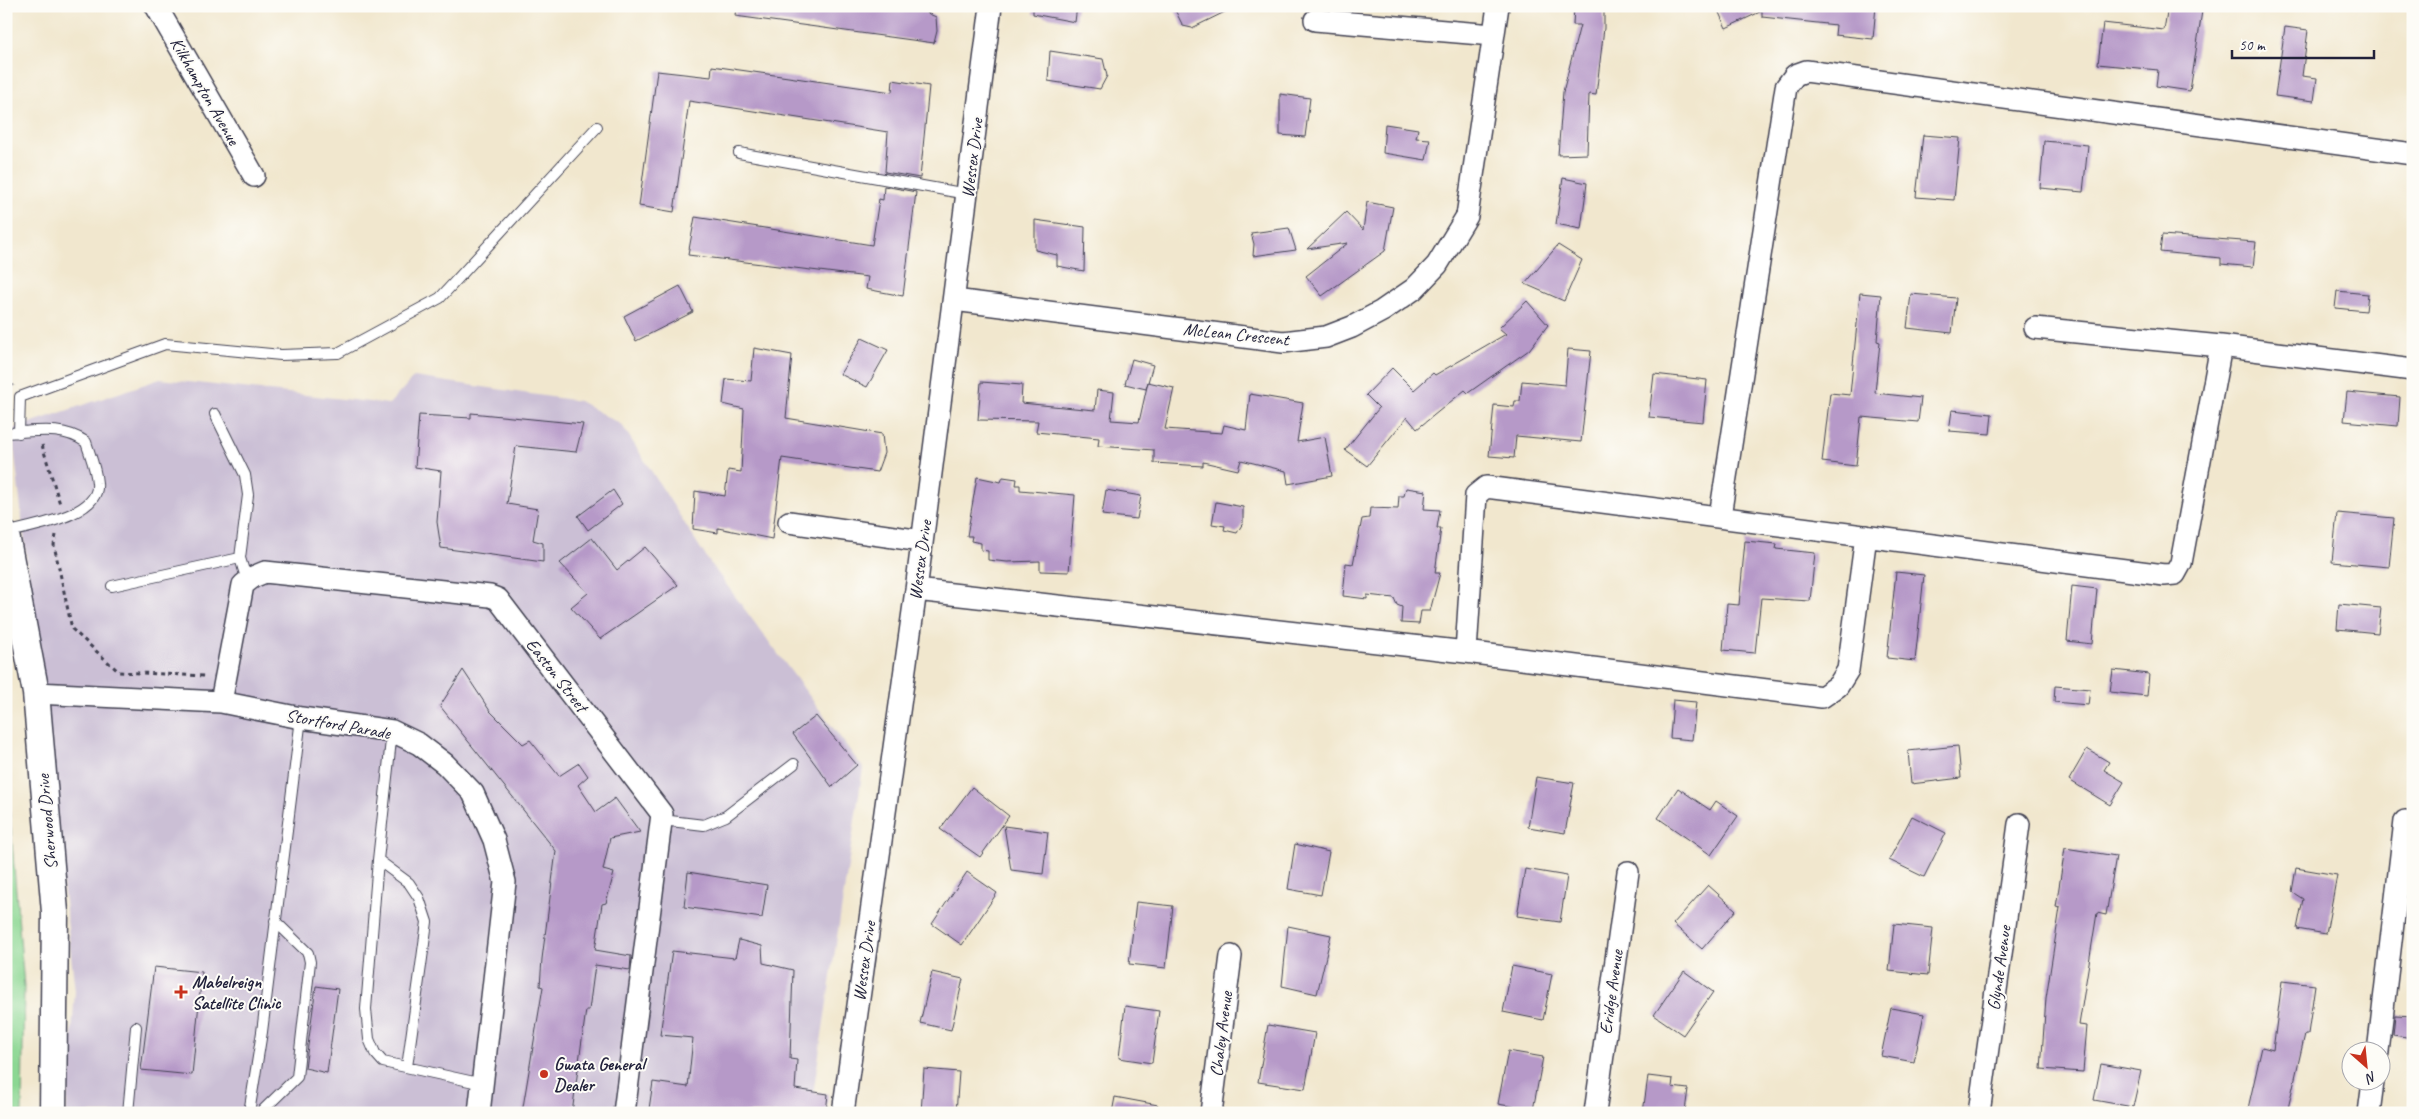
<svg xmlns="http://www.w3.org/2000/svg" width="2419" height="1119" viewBox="0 0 2419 1119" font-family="Caveat,sans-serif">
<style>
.industrial{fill:#cbbfd5}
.green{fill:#8cd793;stroke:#577c67}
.building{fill:#b699c8}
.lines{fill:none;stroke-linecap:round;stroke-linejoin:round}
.service-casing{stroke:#414051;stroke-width:12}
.minor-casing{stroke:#414051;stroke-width:24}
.tertiary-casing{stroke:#414051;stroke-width:29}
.path{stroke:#414051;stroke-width:3;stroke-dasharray:4 4;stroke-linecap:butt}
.service{stroke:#fff;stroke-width:10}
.minor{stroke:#fff;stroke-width:21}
.tertiary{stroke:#fff;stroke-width:26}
.poi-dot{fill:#c8321e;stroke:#fdfcf7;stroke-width:2}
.labels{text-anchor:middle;stroke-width:4;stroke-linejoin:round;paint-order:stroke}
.street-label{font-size:18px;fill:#22223b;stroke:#fdfcf7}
.poi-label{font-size:18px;font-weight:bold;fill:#22223b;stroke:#fdfcf7;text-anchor:start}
</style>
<rect width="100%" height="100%" fill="#fdfcf7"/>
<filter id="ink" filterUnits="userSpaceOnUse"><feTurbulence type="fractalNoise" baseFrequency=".02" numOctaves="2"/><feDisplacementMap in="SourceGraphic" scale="10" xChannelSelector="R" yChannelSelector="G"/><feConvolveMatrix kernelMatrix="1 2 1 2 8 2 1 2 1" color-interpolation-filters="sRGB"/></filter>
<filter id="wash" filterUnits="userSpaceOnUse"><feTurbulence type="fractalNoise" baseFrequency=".0096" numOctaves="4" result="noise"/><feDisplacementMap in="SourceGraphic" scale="20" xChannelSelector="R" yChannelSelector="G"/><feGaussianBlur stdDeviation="1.12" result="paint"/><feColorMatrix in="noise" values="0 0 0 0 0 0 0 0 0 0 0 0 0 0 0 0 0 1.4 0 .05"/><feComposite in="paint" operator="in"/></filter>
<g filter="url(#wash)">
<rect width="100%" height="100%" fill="#f1e7ce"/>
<path class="industrial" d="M414,377L579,401L622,425L708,560L863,768L810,1113H66L75,991L12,429L160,379L389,404Z"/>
<path class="green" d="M6,772L24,986L22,1113H6Z"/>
<g id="blocks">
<path class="building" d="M736,6H926L927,13L936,17L937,31L934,43L735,16Z
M1033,6H1077L1075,22L1033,14Z
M1173,6H1237L1192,28L1183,26Z
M1574,6H1604V28L1596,95L1589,94L1587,154L1558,155L1563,92L1580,25H1573Z
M1716,6H1876L1873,39L1835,35L1836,25L1762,17V11L1726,28Z
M2168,6L2202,11L2190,91L2156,86L2158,70L2098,64L2103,23L2164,30Z
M2285,27L2308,30L2302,76L2317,78L2314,101L2275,96Z
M1050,51L1103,59L1107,76L1100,89L1048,81Z
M712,66L892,92L893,80L929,86L920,178L885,172L888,132L689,101L674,212L639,206L657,71L711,77Z
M1280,94L1310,98L1305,137L1280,135Z
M1385,124L1418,129L1416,138L1430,139L1426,160L1383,153Z
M1923,135L1960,138L1954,200L1916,197Z
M2044,141L2088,145L2083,192L2040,188Z
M1563,178L1587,183L1581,229L1556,224Z
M884,186L916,192L903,296L866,289L868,277L688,255L695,217L872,245L879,199L883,200Z
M1367,202L1393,207L1385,251L1322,296L1306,276L1348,243L1307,249L1346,212L1363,230Z
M1035,220L1085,227L1084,271L1057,266V255L1035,250Z
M1289,228L1296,250L1253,256L1254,244L1251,233Z
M2162,235L2256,242L2253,267L2221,264V258L2160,252Z
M1558,245L1582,260L1564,301L1525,284Z
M680,286L693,312L636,341L624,316Z
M2337,291L2368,294L2366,311L2335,308Z
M1860,293L1881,295L1877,341L1880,342L1875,393L1921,398L1918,422L1861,417L1856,466L1822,462L1830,393L1850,395Z
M1911,294L1956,298L1952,333L1907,328Z
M1527,301L1548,325L1529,350L1468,393L1465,390L1417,429L1407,417L1367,466L1345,450L1379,408L1366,395L1392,368L1414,390L1433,373L1435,375L1506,334L1499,328Z
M862,338L888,350L867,387L840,374Z
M754,348L792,355L786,418L882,434L884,453L877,472L782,458L772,539L718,528V533L693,529L695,491L725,496L728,470L741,472L744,409L723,404L726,379L751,381Z
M1568,349L1591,351L1581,442L1516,436L1514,458L1489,456L1494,405L1514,407L1515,401H1520L1522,381L1565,385Z
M1132,359L1153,365L1146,389L1125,384Z
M1654,374L1707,380L1703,422L1649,417Z
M981,382L1022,385L1021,403L1095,410L1097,390L1114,392L1111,420L1139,422L1148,382L1174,388L1165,429L1222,433L1224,425L1246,430L1250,394L1303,403L1297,442L1325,437L1332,476L1288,484L1286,471L1241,460L1238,470L1203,462V466L1154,463V450L1098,446L1099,438L1036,432L1038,421L978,420Z
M2347,392L2400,397L2398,426L2344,421Z
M1952,410L1992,414L1990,434L1949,431Z
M471,413L583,424L576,452L516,446L507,504L538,509L533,540L543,543V562L441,548L437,522L441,471L415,467L419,415L471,418Z
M977,477L1001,482L1003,477L1017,479L1016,485H1020V490L1075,495L1069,572L1040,571V561L1007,562L988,560V551L981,550V543L971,541L972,536H967Z
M1406,488L1426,491L1424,509L1440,510L1437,528H1441L1435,573H1440L1430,611H1421L1419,624L1401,623L1402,607L1397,605L1394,598L1367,595V599L1343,596L1346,563L1353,564L1362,519L1369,518L1370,508L1398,509L1399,496H1404Z
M613,490L622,504L588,530L578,516Z
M1106,490L1141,496L1137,519L1102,515Z
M1216,502L1243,507V523L1237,533L1224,530L1225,526L1212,524Z
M2337,513L2394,518L2389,567L2332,562Z
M592,538L617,570L645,547L678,585L600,639L571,607L588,593L560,563Z
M1745,541L1777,544L1776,549L1815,553L1810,601L1761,598L1755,653L1723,650L1727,604L1739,605Z
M1896,572L1924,575L1915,661L1887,658Z
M2072,586L2097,589L2092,644L2067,641Z
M2339,604L2381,608L2378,633L2337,629Z
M463,670L490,711L523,744L530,740L559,776L579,763L588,776L578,785L596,812L615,798L640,832L610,838L603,870L614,873L606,903L602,904L595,950L631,956L630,970L595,965L589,1010H586L572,1113H522L543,987L540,986L542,959L556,851L440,706Z
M2113,670L2149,674L2147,696L2110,692Z
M2055,686L2090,689L2088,705L2054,702Z
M1673,700L1696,702L1692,740L1670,738Z
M816,716L857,765L832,787L793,734Z
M1958,746L1961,778L1911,784L1908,751Z
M2087,749L2109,762L2104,770L2124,782L2110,805L2069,780Z
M1536,777L1574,783L1565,833L1528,827Z
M972,787L1009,816L980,857L940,829Z
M1678,788L1710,810L1716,801L1738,816L1711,855L1658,818Z
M1912,816L1946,833L1924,877L1889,860Z
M1004,826L1048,832L1043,874L1011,870Z
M1295,844L1329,852L1321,895L1288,889Z
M2065,848L2116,856L2106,915L2097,913L2079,1025L2087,1026L2083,1072L2041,1069L2046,998L2060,908L2056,907Z
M2296,868L2337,875L2326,934L2297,929L2303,899L2292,892Z
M1525,869L1567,876L1560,922L1517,916Z
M688,872L767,885L762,918L684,907Z
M967,872L997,893L962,945L932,924Z
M1708,885L1736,910L1702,949L1673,924Z
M1136,902L1173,906L1166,968L1129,964Z
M1894,924L1933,928L1928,975L1889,971Z
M1288,926L1331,935L1317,994L1282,986Z
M739,940L762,946L763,963L793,970L790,1059L797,1060L795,1089L828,1094L826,1113H668L649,1109L653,1082L688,1087L693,1038L660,1035L672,951L735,958Z
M1512,966L1552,974L1543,1020L1503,1012Z
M154,967L202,972L192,1075L141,1070Z
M1684,971L1713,992L1683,1035L1654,1015Z
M932,972L963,979L951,1030L920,1023Z
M2282,981L2315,985L2308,1034H2305L2287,1113H2247L2262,1047L2273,1050Z
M316,986L338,989L327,1073L305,1068Z
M1125,1006L1159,1011L1152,1063L1119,1058Z
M1891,1008L1924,1014L1914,1062L1881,1056Z
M2395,1015L2413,1016V1038L2393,1035Z
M1268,1025L1315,1033L1305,1089L1258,1082Z
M1508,1051L1543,1057L1533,1110L1498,1104Z
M2101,1064L2141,1071L2133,1107L2094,1100Z
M924,1069L959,1072L956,1113H921Z
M1648,1076L1673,1079L1672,1087L1688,1089L1685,1111L1643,1113Z
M1115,1097L1158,1105L1157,1113H1112Z"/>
</g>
</g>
<g filter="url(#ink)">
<use href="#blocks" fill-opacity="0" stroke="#414051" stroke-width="1"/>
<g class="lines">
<g class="service-casing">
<path id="service" d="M739,153L967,194
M215,414L245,475L248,495L240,558L247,581
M6,433C35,432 61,425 86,442C90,455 96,469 97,483C101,516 30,526 6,533
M19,433L20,397L165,344L281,355L338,353L440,298L597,127
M112,586L240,558
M392,731L378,860L366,1009L369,1039L375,1053L383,1062L483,1084
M662,820L704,825L726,816L794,764
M378,860L409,883L419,898L427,922L407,1067
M128,1113L136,1027
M249,1113L262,1032L301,718
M260,1113L297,1077L310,962L308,953L275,921"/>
</g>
<g class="minor-casing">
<path id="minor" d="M156,6L254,176
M1315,20L1493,35
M954,300L1283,342L1326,337L1352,327L1382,311L1414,289L1437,265L1467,216L1498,6
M2035,328L2221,346
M1720,516L1786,87L1795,75L1806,71L2413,154
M789,522L922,541
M916,590L1466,652L1822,697L1838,686L1848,670L1866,536
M1466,652L1476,495L1486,487L2164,575L2175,574L2181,563L2221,346L2413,370
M36,693L221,702L301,718L392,731L419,744L445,764L473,793L494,840L505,882L479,1113
M221,702L243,585L253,577L265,572L490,596L498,599L662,814L624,1113
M2378,1052L2405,821
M843,1113L916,590L991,6
M1211,1113L1231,956
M1595,1113L1628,872
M1979,1113L2019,824
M2369,1113L2373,1082"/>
</g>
<g class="tertiary-casing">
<path id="tertiary" d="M6,535L36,693L55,912L53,1113"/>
</g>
<path class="path" d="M6,370L13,386
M42,445L60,504
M56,535L54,545L72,629L119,672L205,676"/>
<use href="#service" class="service"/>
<use href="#minor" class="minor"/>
<use href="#tertiary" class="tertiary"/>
</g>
</g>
<g class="poi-dot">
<path d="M178.5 984.5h5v5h5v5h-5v5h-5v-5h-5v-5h5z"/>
<circle cx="544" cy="1074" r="5"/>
</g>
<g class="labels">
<g class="street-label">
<text transform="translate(205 91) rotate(60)" y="6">Kilkhampton Avenue</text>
<text transform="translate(972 158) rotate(-83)" y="6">Wessex Drive</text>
<text transform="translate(1236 334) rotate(6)" y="6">McLean Crescent</text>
<text transform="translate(920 560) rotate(-82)" y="6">Wessex Drive</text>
<text transform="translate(557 675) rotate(52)" y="6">Easton Street</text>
<text transform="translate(338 724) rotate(10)" y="6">Stortford Parade</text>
<text transform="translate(47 822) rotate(-95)" y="6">Sherwood Drive</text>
<text transform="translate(864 961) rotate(-82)" y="6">Wessex Drive</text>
<text transform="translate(1999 968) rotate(-82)" y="6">Glynde Avenue</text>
<text transform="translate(1611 992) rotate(-82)" y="6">Eridge Avenue</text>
<text transform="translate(1221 1034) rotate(-83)" y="6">Chaley Avenue</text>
</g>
<g class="poi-label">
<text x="192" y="988">Mabelreign<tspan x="192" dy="21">Satellite Clinic</tspan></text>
<text x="554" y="1070">Gwata General<tspan x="554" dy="21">Dealer</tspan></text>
</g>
</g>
<rect width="2419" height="1119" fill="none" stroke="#fdfcf7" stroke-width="25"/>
<g transform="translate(2366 1066) rotate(153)"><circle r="24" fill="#fdfcf7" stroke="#a5a5ac"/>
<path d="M0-4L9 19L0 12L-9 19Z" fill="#c8321e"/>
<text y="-8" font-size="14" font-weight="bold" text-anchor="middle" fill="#22223b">N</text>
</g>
<path d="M2232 50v8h142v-8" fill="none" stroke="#22223b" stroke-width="2.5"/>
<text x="2239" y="50" font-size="15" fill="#22223b" stroke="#fdfcf7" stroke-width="4" paint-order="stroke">50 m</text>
</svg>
